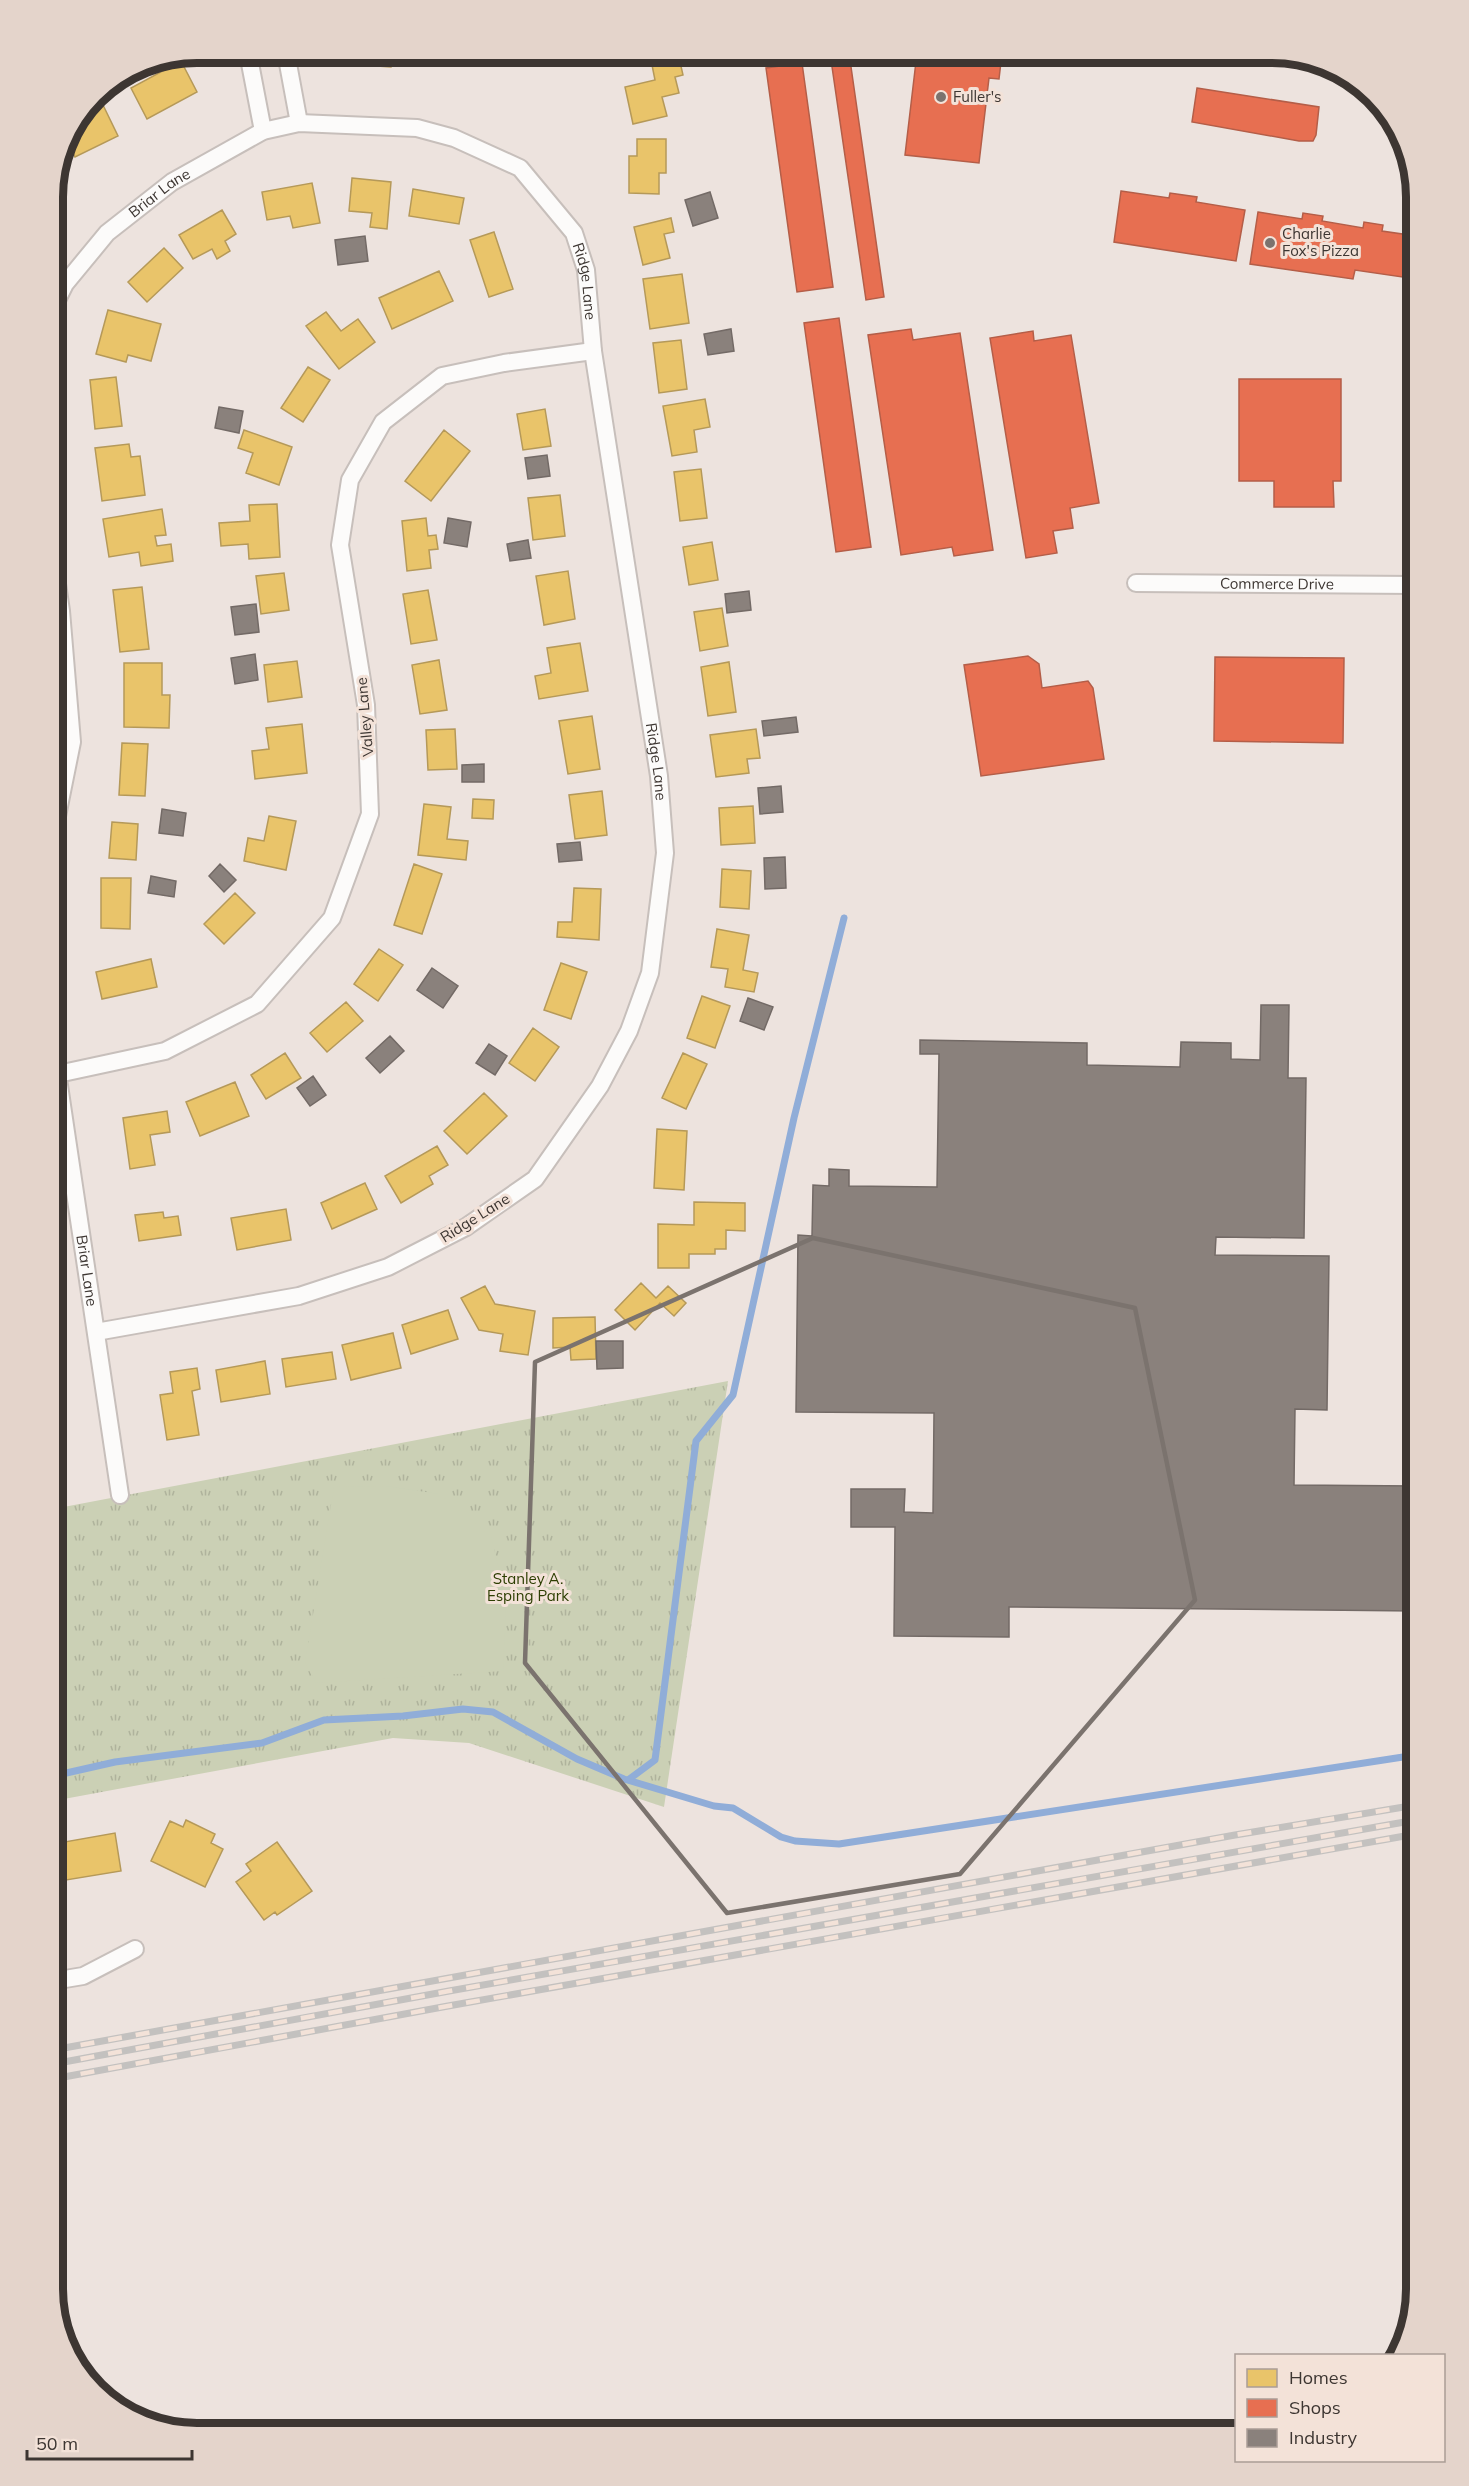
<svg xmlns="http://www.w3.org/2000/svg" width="1469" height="2486" viewBox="0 0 1469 2486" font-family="Mulish,sans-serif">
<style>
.park{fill:url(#park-tufts)}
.pitch{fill:#cbd0b5}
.homes{fill:#e9c46a;stroke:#b59959;stroke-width:1.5}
.shops{fill:#e76f51;stroke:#b45e48;stroke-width:1.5}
.industry{fill:#8a817c;stroke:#736a66;stroke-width:1.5}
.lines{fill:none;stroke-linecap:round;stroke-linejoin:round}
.stream{stroke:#90add8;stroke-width:7}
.minor-casing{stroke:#c7bfbb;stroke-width:20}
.minor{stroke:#fcfbfa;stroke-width:16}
.rail-casing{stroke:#c3c1bf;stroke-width:7}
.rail{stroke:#f3e2d8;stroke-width:4.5;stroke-dasharray:14;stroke-linecap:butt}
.marked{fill:none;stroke:#7b736e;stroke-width:4.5;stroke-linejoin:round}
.poi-dot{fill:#7b736e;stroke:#f3e2d8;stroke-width:2}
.labels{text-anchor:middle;stroke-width:6;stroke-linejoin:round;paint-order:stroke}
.poi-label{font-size:15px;fill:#3d3632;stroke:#f3e2d8;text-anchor:start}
.street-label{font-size:15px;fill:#3d3632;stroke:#f3e2d8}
.park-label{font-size:15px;fill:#2d3e02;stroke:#f3e2d8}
.rim{fill:none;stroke:#3d3632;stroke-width:8}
</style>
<defs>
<pattern id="park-tufts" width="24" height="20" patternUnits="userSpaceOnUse" patternTransform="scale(1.5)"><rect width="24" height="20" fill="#cbd0b5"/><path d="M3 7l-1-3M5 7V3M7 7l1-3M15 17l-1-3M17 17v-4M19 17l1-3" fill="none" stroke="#afb39c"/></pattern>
</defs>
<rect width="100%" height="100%" fill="#ede3de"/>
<path class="park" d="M728,1381L664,1807L469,1743L393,1738L53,1801V1509Z"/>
<path class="pitch" d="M386,1486L439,1494L491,1536L506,1599L503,1671L316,1683L305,1663L334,1487Z"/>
<path class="homes" d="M348,53H393L391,67L347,64Z
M444,53H488L447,64Z
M601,53H622L615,62Z
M659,53H678L683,75L675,77L679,93L662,97L667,116L633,124L625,87L655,80L650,55Z
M181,61L197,92L147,119L131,88Z
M103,105L118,136L75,157L66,138L78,130L75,125L81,116Z
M637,139H666V173H659V194L629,193V156H637Z
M352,178L391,182L387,229L370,227L372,213L349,211Z
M312,183L320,223L293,228L290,216L267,220L262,192Z
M413,189L464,198L459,224L409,216Z
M222,210L236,234L225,241L230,251L217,259L212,249L193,259L179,235Z
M671,218L674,232L664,234L670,258L643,265L634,227Z
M494,232L513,289L489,297L470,240Z
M164,248L183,268L147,302L128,282Z
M439,271L453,301L392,329L379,298Z
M682,274L689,323L650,329L643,279Z
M108,310L161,324L151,361L128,355L126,362L96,354Z
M326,312L341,331L358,319L375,342L339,369L306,326Z
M681,340L687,389L659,393L653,343Z
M308,367L330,380L303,422L281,408Z
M116,377L122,426L95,429L90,380Z
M705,399L710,427L694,430L697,452L672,456L663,406Z
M545,409L551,446L523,450L517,414Z
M244,430L292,447L279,485L246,473L253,453L238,448Z
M444,430L470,451L431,501L405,481Z
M129,444L131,457L140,456L145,495L102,501L95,448Z
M701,469L707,518L680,521L674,472Z
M560,495L565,536L533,540L528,498Z
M277,504L280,557L249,559L248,544L221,546L219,523L250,521L249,505Z
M162,509L166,535L155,536L157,546L171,544L173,561L141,566L139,552L109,557L103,519Z
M426,518L428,536L436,535L438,549L429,550L431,568L407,571L402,521Z
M712,542L718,580L689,585L683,547Z
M568,571L575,619L544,625L536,576Z
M284,573L289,610L261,614L256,576Z
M142,587L149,649L120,652L113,590Z
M428,590L437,640L411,644L403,594Z
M722,608L728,646L700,651L694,612Z
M580,643L588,691L539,699L535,676L551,673L547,648Z
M439,660L447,710L420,714L412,665Z
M297,661L302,697L268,702L264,665Z
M729,662L736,712L708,716L701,667Z
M124,663H162V695H170L169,728L124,727Z
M592,716L600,769L568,774L559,721Z
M302,724L307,773L255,779L252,751L269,749L266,728Z
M455,729L457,769L428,770L426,730Z
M756,729L760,758L747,759L749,773L716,777L710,735Z
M122,743L148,744L145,796L119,795Z
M602,791L607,835L575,839L569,795Z
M473,799L494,800L493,819L472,818Z
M424,804L451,807L447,839L468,841L466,860L418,855Z
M753,806L755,843L721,845L719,808Z
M269,816L296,821L286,870L244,861L248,838L264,841Z
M112,822L138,824L136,860L109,858Z
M414,864L442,874L422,934L394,925Z
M722,869L751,871L749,909L720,907Z
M101,878H131L130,929L101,928Z
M574,888L601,889L599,940L557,937L558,922H572Z
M235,893L255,913L224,944L204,924Z
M717,929L749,935L743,970L758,973L754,992L725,987L728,969L711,967Z
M379,949L403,965L378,1001L354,984Z
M151,959L157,987L102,999L96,972Z
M561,963L587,972L571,1019L544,1010Z
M702,996L730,1006L715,1048L687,1038Z
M346,1002L363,1021L327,1052L310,1033Z
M533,1028L559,1047L535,1081L509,1063Z
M285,1053L301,1078L266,1099L251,1075Z
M683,1053L707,1064L686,1109L662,1098Z
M235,1082L249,1116L200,1136L186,1102Z
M484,1093L507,1116L467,1154L444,1131Z
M167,1111L170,1132L150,1135L155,1165L130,1169L123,1118Z
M657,1129L687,1131L684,1190L654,1188Z
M437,1146L448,1165L429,1176L433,1184L401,1203L385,1176Z
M365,1183L377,1209L332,1229L321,1203Z
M694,1202L745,1203V1231L726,1230V1249H715V1254H689V1268H658V1224L694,1225Z
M286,1209L291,1240L237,1250L231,1218Z
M163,1212L164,1218L178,1216L181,1235L139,1241L135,1215Z
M641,1283L656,1298L668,1286L686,1303L674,1316L660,1303L635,1330L615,1310Z
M485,1286L495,1304L535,1311L528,1355L500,1351L503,1334L479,1330L461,1298Z
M448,1310L458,1339L411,1354L402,1325Z
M595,1317L596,1359L571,1360L570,1347L553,1348V1318Z
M393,1333L401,1368L351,1380L342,1345Z
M332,1352L336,1379L286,1387L282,1359Z
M265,1361L270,1394L221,1402L216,1370Z
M197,1368L200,1389L192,1391L199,1435L167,1440L160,1395L173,1393L170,1372Z
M186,1820L215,1834L211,1843L223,1849L205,1887L151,1861L170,1821L183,1827Z
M115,1833L121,1871L60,1881L53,1844Z
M277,1842L312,1891L277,1915L275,1912L264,1920L236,1882L251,1871L246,1864Z"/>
<path class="shops" d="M830,53H849L884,297L866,300Z
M917,53H1002L999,79L989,78L979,163L905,155Z
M802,63L833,287L797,292L766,68Z
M1197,88L1319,107L1316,135L1313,141H1299L1192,122Z
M1121,191L1169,198L1170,193L1197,197L1196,202L1245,210L1236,261L1114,242Z
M1258,212L1302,219L1303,213L1323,216L1322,221L1363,228L1364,222L1383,225L1382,231L1416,236V279L1355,270L1353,279L1250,264Z
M839,318L871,547L836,552L804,323Z
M911,329L913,340L960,333L993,550L954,556L952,547L901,555L868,335Z
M1033,331L1034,341L1071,335L1099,503L1070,508L1073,528L1053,531L1057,553L1026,558L990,338Z
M1239,379H1341V481H1333L1334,507H1274V481H1239Z
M1028,656L1039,664L1042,688L1088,681L1093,688L1104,759L981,776L964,665Z
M1215,657L1344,658L1343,743L1214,741Z"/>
<path class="industry" d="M710,192L718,218L693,226L685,200Z
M365,236L368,261L338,265L335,240Z
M731,329L734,351L708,355L704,334Z
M219,407L243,411L239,433L215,428Z
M547,455L550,476L528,479L525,458Z
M448,518L471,522L467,547L444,543Z
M528,540L531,558L510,561L507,544Z
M749,591L751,610L727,613L725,594Z
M256,604L259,632L235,635L231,607Z
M255,654L258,680L235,684L231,658Z
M1414,700H1416V736H1414Z
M796,717L798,732L764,736L762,721Z
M484,764V782H462V765Z
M781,786L783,812L760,814L758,788Z
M162,809L186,813L183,836L159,833Z
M580,842L582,860L559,862L557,844Z
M785,857L786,888L765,889L764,858Z
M220,864L236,880L224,892L209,876Z
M151,876L176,881L174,897L148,893Z
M432,968L458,986L443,1008L417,990Z
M748,998L773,1007L764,1030L740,1021Z
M1261,1005H1289L1288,1078H1306L1304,1238L1216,1237L1215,1255L1329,1256L1327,1410L1295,1409L1294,1485L1416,1486V1611L1009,1607V1637L894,1636L895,1527H851V1489H905L904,1512L933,1513L934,1413L796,1412L798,1235L812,1236L813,1185L829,1186V1169L849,1170V1186L937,1187L939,1054H920V1040L1087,1043V1065L1180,1067L1181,1042L1231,1043V1059L1260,1060Z
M390,1036L404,1051L380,1073L366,1058Z
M489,1044L507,1056L495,1075L476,1063Z
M313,1076L326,1095L310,1106L297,1088Z
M596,1341H623V1368L597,1369Z"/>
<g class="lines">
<path class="stream" d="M53,1776L115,1762L262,1743L324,1720L403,1716L463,1709L493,1712L577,1759L624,1779L714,1806L733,1808L781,1837L795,1841L839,1844L1416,1755
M628,1780L655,1760L696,1441L733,1395L794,1118L844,918"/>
<g class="minor-casing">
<g id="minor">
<path d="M248,53L263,131"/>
<path d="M286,53L299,123"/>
<path id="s1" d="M53,308L65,284L107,233L172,182L263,131L299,123L417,128L454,138L520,168L574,233L586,270L593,351L659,776L665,853L650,973L629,1031L600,1086L535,1179L466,1227L388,1267L299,1296L96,1332"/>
<path id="s2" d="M1136,583L1416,585"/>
<path d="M53,836L72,742L61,611L53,557"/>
<path id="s3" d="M53,1045L120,1495"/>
<path d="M58,1074L165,1051L257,1004L332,918L370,814L366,705L340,545L350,480L383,422L442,376L504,363L593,351"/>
<path d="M53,1981L83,1976L135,1949"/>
</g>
</g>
<use href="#minor" class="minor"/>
<g class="rail-casing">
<path id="rail" d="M53,2050L1235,1835L1416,1805
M53,2064L449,1991L1416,1820
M53,2079L448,2006L1416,1834"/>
</g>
<use href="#rail" class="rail"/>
</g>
<path class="marked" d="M813,1238L1135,1308L1195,1600L960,1874L727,1913L525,1663L535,1362Z"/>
<g class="poi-dot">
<circle cx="941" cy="97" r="6"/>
<circle cx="1270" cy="243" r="6"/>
</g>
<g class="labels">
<g class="poi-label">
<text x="953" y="102">Fuller's</text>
<text x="1282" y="239">Charlie<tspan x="1282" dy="17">Fox's Pizza</tspan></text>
</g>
<g class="street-label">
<text dy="5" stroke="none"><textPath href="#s1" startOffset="159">Briar Lane</textPath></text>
<text dy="5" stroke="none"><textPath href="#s1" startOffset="680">Ridge Lane</textPath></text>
<text dy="5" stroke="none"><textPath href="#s2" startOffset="141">Commerce Drive</textPath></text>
<text transform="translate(365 717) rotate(-95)" y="5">Valley Lane</text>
<text dy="5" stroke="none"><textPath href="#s1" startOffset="1166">Ridge Lane</textPath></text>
<text transform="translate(475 1218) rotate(-32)" y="5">Ridge Lane</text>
<text dy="5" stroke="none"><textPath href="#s3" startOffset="228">Briar Lane</textPath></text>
</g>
<g class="park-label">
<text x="528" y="1584">Stanley A.<tspan x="528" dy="17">Esping Park</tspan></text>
</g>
</g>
<path d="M0 0H1469V2486H0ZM197 63H1272A134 134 0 0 1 1406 197V2289A134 134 0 0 1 1272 2423H197A134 134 0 0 1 63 2289V197A134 134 0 0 1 197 63Z" fill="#e4d4cb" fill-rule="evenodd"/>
<path class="rim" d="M197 63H1272A134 134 0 0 1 1406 197V2289A134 134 0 0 1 1272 2423H197A134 134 0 0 1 63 2289V197A134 134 0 0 1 197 63Z"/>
<rect x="1235" y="2354" width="210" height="108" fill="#f3e2d8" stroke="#aa9d96" stroke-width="1.5"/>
<rect x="1247" y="2369" width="30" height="18" fill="#e9c46a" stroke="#aa9d96" stroke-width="1.5"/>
<text x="1289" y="2384" font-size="18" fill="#3d3632">Homes</text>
<rect x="1247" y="2399" width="30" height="18" fill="#e76f51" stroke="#aa9d96" stroke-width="1.5"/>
<text x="1289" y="2414" font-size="18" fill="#3d3632">Shops</text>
<rect x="1247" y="2429" width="30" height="18" fill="#8a817c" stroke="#aa9d96" stroke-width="1.5"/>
<text x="1289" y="2444" font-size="18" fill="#3d3632">Industry</text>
<path d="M27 2450v9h165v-9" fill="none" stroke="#3d3632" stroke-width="3"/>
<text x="36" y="2450" font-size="18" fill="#3d3632" stroke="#f3e2d8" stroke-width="4.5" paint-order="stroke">50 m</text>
</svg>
